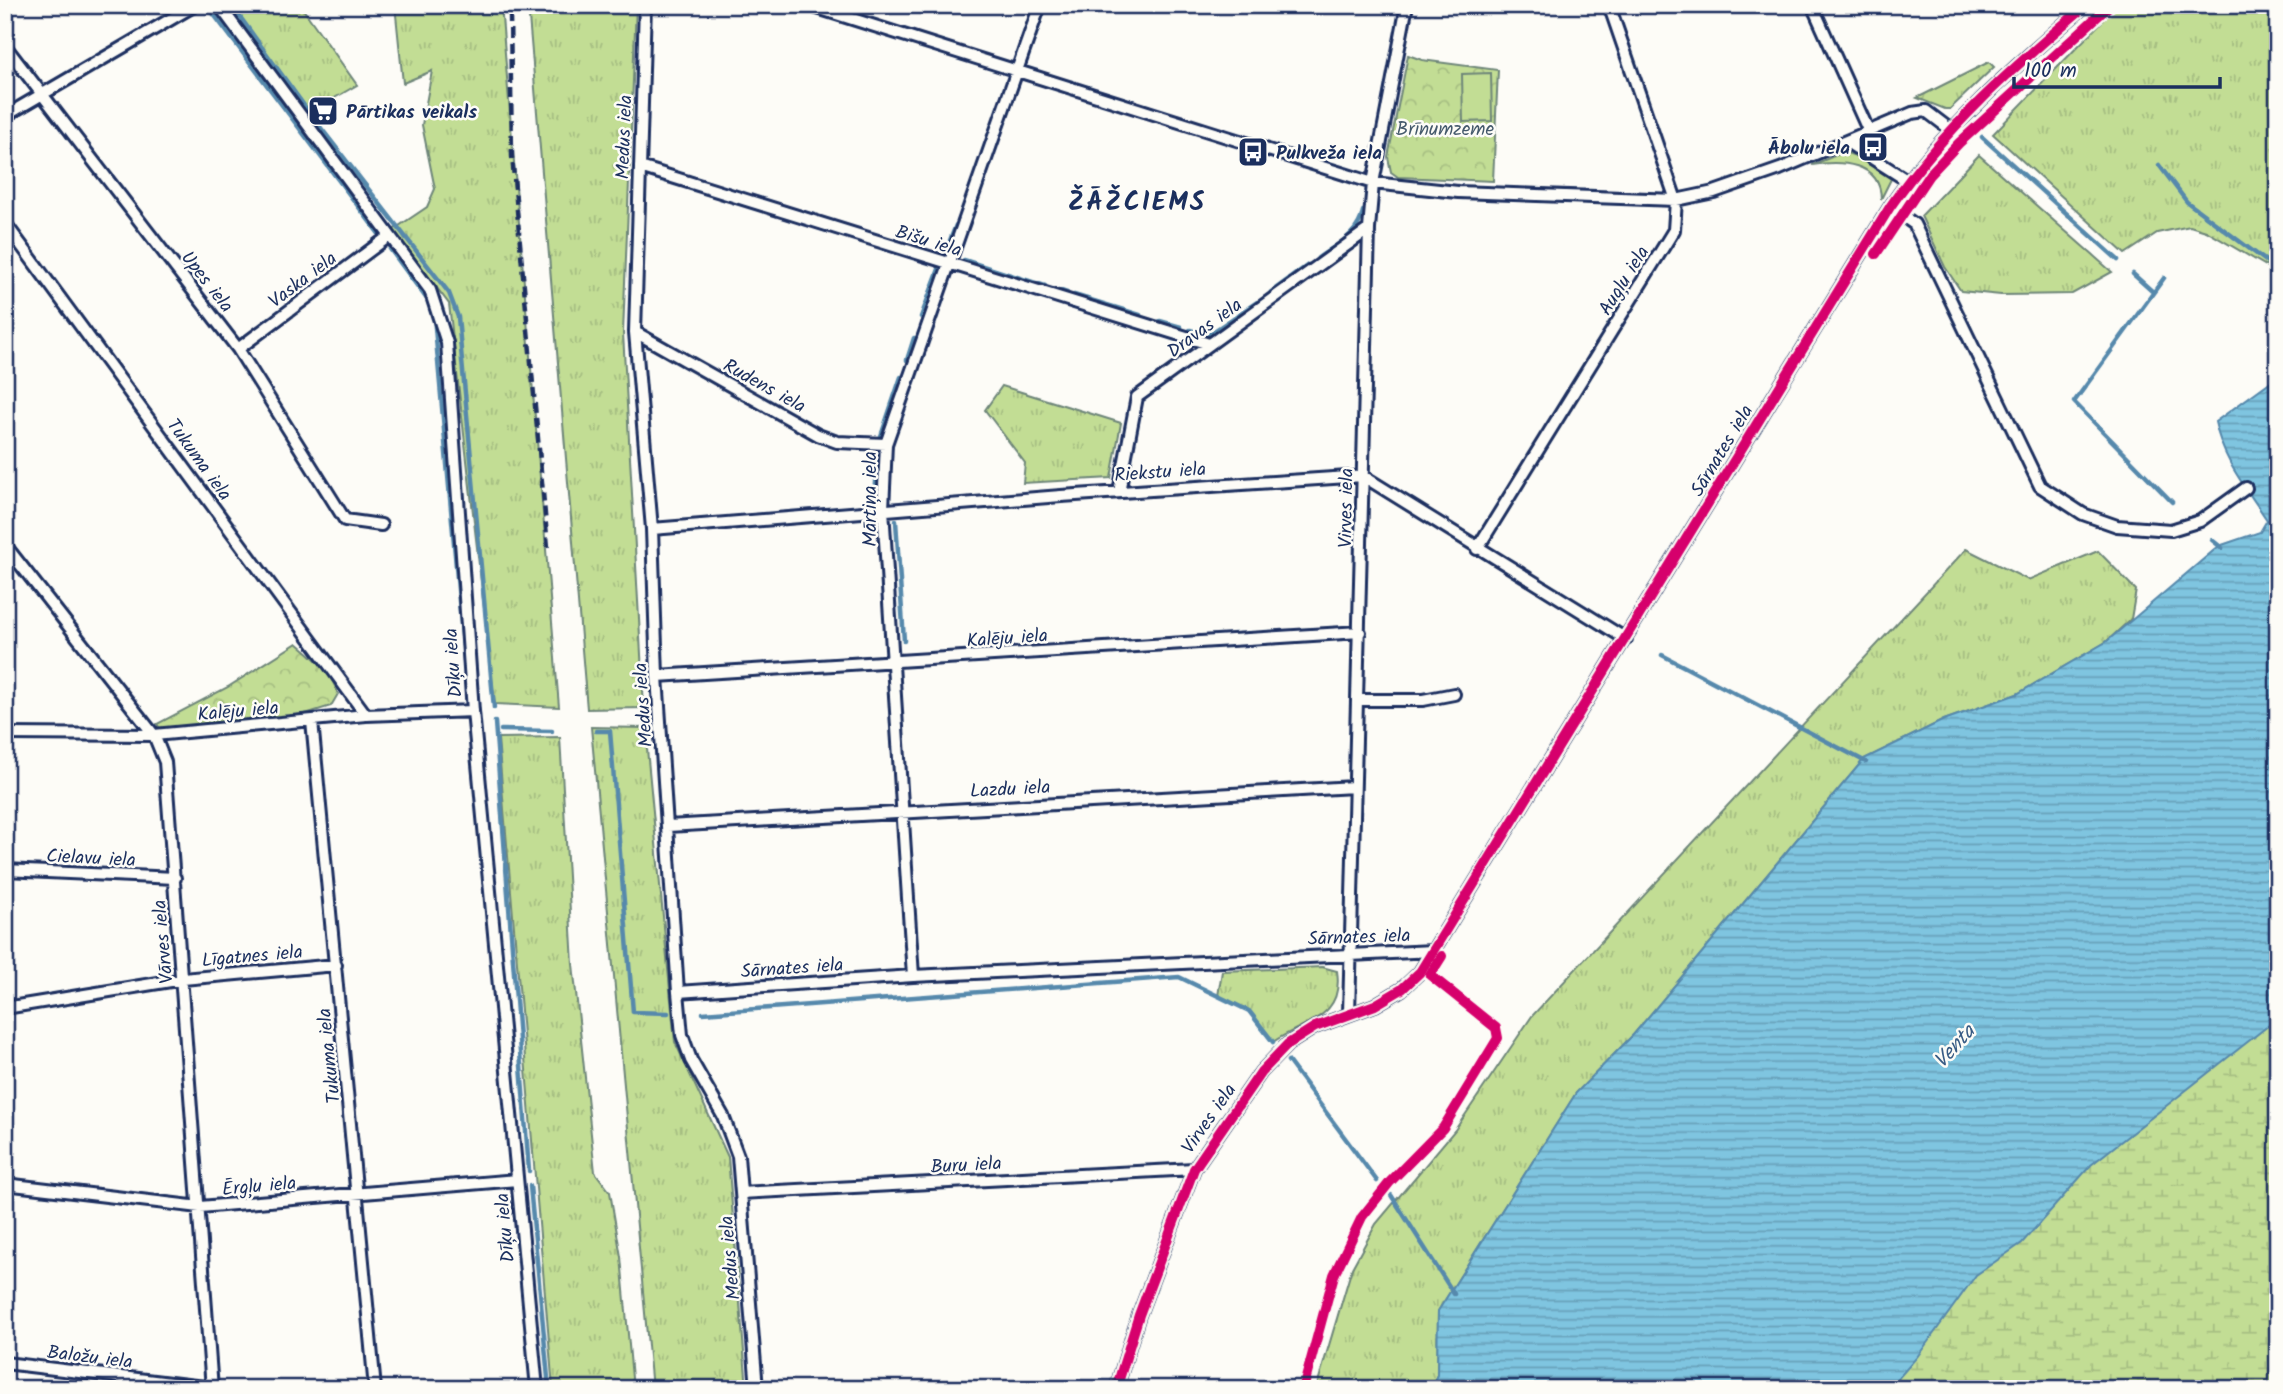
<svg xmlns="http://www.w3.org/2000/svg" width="2283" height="1394" viewBox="0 0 2283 1394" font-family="Kalam,sans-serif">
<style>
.grass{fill:url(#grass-tufts);stroke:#6e8679;stroke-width:2}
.forest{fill:url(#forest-crowns);stroke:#6e8679;stroke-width:2}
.wetland{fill:url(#wetland-marsh);stroke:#6e8679;stroke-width:2}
.pitch{fill:#c2dd94;stroke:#6e8679;stroke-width:2}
.water{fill:url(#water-rules);stroke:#5789ac;stroke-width:2}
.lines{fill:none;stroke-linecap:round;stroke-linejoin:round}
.stream{stroke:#5789ac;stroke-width:4.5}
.minor-casing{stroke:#1b2f5e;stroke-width:16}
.minor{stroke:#fdfcf7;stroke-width:10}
.rail{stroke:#1b2f5e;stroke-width:4.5;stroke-dasharray:10 5;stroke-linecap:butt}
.cycleway-casing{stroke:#fdfcf7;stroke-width:15}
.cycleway{stroke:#d6006c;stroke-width:10}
.labels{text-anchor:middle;stroke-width:5;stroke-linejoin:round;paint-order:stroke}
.poi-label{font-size:19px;font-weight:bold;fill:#1b2f5e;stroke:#fdfcf7;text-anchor:start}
.park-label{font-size:19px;fill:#455a6c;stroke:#fdfcf7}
.street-label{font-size:19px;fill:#1b2f5e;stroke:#fdfcf7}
.water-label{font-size:21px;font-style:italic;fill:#395c85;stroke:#fdfcf7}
.district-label{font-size:26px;font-weight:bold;letter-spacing:2px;fill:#1b2f5e;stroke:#fdfcf7}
</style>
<defs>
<pattern id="grass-tufts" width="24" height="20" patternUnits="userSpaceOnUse" patternTransform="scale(1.75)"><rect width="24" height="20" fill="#c2dd94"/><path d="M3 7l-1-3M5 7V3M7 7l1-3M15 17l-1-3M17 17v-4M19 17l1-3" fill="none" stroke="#a6be82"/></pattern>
<pattern id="forest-crowns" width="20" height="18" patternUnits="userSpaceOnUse" patternTransform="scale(1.75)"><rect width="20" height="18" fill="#c2dd94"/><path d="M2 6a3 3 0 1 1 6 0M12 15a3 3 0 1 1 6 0" fill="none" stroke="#a6be82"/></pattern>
<pattern id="wetland-marsh" width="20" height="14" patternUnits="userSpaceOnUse" patternTransform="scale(1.75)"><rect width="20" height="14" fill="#c2dd94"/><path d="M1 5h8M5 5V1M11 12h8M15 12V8" fill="none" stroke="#a6be82"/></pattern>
<pattern id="water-rules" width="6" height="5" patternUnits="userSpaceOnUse" patternTransform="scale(1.75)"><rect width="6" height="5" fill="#7fc5e0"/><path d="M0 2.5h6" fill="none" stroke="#67a0b9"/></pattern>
</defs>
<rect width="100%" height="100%" fill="#fdfcf7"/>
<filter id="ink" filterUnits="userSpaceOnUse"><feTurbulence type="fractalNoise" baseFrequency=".0143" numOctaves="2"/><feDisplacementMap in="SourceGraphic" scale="14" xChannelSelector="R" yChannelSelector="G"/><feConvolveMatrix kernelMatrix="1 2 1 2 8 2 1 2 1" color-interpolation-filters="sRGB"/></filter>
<g filter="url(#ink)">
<path class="grass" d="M289,5L303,9L357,85L305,115L232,14L244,7Z
M395,5H501L559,707L495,704L449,304L393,230L427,207L435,189L422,125L432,71L403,83Z
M528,5H636L623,333L644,708L587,709Z
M2118,5H2278V273L2206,231L2190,226L2157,233L2125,254L1993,134Z
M1989,62L1994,67L1950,109H1945L1917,98Z
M1844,152L1856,156L1891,179L1881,199C1881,162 1840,160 1812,165Z
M1979,155L2112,272L2072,294L2001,295L1961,291L1945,267L1921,216Z
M1002,386L1121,423L1111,478L1023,483L1025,463L985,410Z
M1966,549L2028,580L2098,551L2136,590L2131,619L2106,642L2017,694L1944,720L1864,759L1634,1034L1576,1093L1438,1311L1437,1375L1430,1389H1316L1352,1268L1376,1224L1455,1130L1532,1016Z
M591,727L645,728L675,1042L728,1157L747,1389H652Z
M560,737L573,964L595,1172L610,1192L621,1257L633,1389H553L498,738Z
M1322,967L1337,971C1344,1018 1306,1020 1273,1042L1249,1011L1218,996L1222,971Z"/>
<path class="forest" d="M1408,55L1422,60L1498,70L1493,181L1398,177L1391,172L1388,157Z
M297,643C315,658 331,672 338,694L331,706L299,716L161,730L157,724L228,687Z"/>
<path class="wetland" d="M2278,855V1389H1768Z"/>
<path class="pitch" d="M1491,73L1492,121L1463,122L1462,74Z"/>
<path class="water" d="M2278,376V1018L2091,1165L2022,1243L1976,1275L1917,1357L1889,1389H1430L1437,1375L1438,1311L1576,1093L1634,1034L1864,759L1944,720L2017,694L2106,642L2219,546L2260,532L2267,520C2245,486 2224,463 2215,422Z"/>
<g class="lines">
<path class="stream" d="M235,10L308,111
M212,12L379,234
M317,123L449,293L458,317L494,708
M1982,137L2118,260
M2159,165L2187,202L2278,270
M390,249L429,302
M945,253L956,225
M1318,258C1336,245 1359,235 1363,211
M964,260L1045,286
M2133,274L2153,292
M2164,278L2074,402L2172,502
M1058,290L1067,293
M1271,292L1308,265
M1074,295L1140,315
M434,316L463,646
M921,317L939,269
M1160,321L1181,327
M1190,330L1208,335L1257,302
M907,360L914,338
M880,439L901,377
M874,498L877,451
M896,521L904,641
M2212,540L2222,548
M1662,655L1866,762
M495,722L529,1171
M501,730L552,731
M596,731H610L633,1012L668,1013
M703,1013L1179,977L1249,1011L1273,1042
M1288,1061L1377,1181
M530,1186L549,1389
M1391,1195L1454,1294"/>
<g class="minor-casing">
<path id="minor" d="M219,5L430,290L447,343L473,711L537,1389
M645,5L635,332L652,529L657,676L678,992L682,1035L691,1060L723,1116L738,1156L757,1389
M808,5L1373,183L1458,192L1676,200L1714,192L1780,169L1912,113L1926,111L1951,130
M1812,5L1869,132
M5,46L238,349L345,520L381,525
M5,116L195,5
M1847,142L1908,181
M640,167L1209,344
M1890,207L1914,224L2040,486L2083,514L2117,526L2171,530L2200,521L2246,488
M5,223L366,715
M635,332L818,435L837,442L886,444
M238,349L388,237
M1119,492L1137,397L1369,229
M652,529L1061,496L1363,476L1626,639
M5,545L154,735L165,762L212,1389
M1477,549L1674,230L1676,200L1609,5
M657,676L1360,632
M1357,700H1423L1454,694
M312,721L375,1389
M5,734L154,735L366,715L473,711
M668,826L1354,787
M5,870L175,878
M913,976L883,509L886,444L1040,5
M678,992L913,976L1433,951
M5,1008L183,979L336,965
M1349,1014L1369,229L1373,183L1407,5
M5,1184L200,1207L517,1180
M741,1193L1194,1169
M5,1363L212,1388
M1116,1389L1139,1315L1194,1169L1261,1072L1288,1044L1315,1027L1375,1005L1402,989L1420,972L1890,207C1944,128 2014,67 2086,5"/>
</g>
<use href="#minor" class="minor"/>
<path class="rail" d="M510,14L512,156L548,547"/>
<g class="cycleway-casing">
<path id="cycleway" d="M1876,254L1929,175L1959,143L2110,5
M1116,1389L1139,1315L1194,1169L1261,1072L1288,1044L1315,1027L1375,1005L1402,989L1420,972L1890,207C1944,128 2014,67 2086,5
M1303,1389L1334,1275L1362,1217L1390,1182L1443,1128L1498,1038L1496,1028L1430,975L1442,956"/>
</g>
<use href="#cycleway" class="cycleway"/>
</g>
</g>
<defs>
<g id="supermarket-square" transform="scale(1.575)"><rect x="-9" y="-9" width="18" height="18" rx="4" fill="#1b2f5e" stroke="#fdfcf7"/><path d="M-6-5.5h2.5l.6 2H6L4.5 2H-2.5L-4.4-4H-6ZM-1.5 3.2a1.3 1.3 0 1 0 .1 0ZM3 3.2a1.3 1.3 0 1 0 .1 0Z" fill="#fff"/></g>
<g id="bus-square" transform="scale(1.575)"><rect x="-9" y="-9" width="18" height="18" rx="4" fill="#1b2f5e" stroke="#fdfcf7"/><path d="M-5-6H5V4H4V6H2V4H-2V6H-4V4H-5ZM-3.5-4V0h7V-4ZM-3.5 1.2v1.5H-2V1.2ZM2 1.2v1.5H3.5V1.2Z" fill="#fff"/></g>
</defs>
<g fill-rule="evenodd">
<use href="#supermarket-square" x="323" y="111"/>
<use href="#bus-square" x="1873" y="147"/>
<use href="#bus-square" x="1253" y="152"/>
</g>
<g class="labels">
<g class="poi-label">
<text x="346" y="118">Pārtikas veikals</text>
<text x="1850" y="154" text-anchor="end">Ābolu iela</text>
<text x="1276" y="159">Pulkveža iela</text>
</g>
<g class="park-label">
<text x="1445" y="135">Brīnumzeme</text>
</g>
<g class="street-label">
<text transform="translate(623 137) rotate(-88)" y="7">Medus iela</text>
<text transform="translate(929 240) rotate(17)" y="7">Bišu iela</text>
<text transform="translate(302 279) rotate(-37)" y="7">Vaska iela</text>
<text transform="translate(1623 280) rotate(-58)" y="7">Augļu iela</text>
<text transform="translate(208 281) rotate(52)" y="7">Upes iela</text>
<text transform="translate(1204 327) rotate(-36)" y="7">Dravas iela</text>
<text transform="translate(765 385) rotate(29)" y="7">Rudens iela</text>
<text transform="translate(1721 450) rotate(-59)" y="7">Sārnates iela</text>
<text transform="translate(200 459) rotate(54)" y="7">Tukuma iela</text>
<text transform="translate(1160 471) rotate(-4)" y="7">Riekstu iela</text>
<text transform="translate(869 499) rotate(-90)" y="7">Mārtiņa iela</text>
<text transform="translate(1345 508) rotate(-89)" y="7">Virves iela</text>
<text transform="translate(1007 637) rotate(-4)" y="7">Kalēju iela</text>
<text transform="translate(452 663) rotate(-94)" y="7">Dīķu iela</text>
<text transform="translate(642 705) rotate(-94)" y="7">Medus iela</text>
<text transform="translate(238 710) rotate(-5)" y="7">Kalēju iela</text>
<text transform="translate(1010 788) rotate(-3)" y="7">Lazdu iela</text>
<text transform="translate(91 857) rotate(3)" y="7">Cielavu iela</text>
<text transform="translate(1359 936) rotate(-2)" y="7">Sārnates iela</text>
<text transform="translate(162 942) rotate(-95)" y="7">Vārves iela</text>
<text transform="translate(252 955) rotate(-5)" y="7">Līgatnes iela</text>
<text transform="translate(792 967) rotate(-4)" y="7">Sārnates iela</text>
<text transform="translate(328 1056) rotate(-96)" y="7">Tukuma iela</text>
<text transform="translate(1208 1118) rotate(-55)" y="7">Virves iela</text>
<text transform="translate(966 1164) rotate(-3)" y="7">Buru iela</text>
<text transform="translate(259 1185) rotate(-5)" y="7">Ērgļu iela</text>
<text transform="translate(504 1228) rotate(-95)" y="7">Dīķu iela</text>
<text transform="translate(729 1258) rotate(-95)" y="7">Medus iela</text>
<text transform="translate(90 1356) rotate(7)" y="7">Baložu iela</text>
</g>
<g class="water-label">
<text transform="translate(1954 1046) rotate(-48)" y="7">Venta</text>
</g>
<g class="district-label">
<text x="1137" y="210">ŽĀŽCIEMS</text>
</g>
</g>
<rect width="2283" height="1394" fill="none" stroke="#fdfcf7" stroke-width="28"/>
<rect x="14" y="14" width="2255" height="1366" fill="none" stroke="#1b2f5e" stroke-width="2.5" filter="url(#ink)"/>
<path d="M2014 77v10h206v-10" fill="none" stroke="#1b2f5e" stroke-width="3.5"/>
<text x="2024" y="77" font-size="21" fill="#1b2f5e" stroke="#fdfcf7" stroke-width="5" paint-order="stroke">100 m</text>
</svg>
